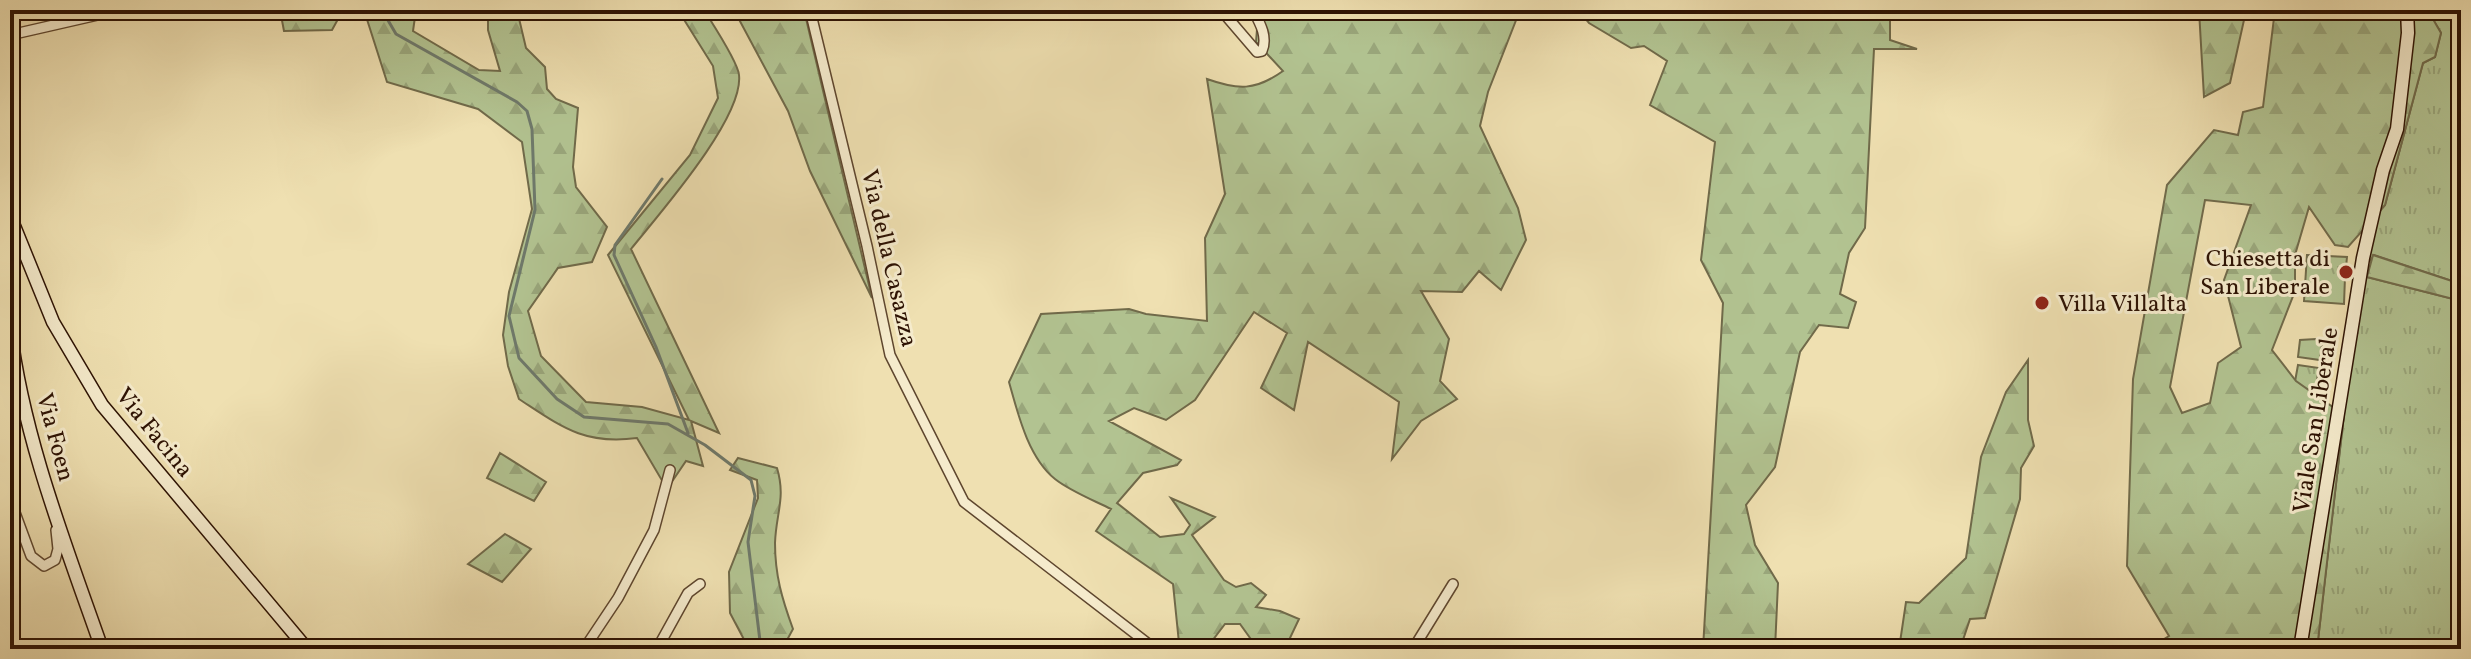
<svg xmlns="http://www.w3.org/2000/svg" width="2471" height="659" viewBox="0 0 2471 659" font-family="Vollkorn,serif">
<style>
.grass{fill:url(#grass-tufts);stroke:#706a4a;stroke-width:2}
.forest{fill:url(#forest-firs);stroke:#706a4a;stroke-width:2;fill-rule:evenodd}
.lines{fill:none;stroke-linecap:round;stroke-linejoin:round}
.stream{stroke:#6e796b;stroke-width:3}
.street-casing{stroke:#5e462e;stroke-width:12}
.secondary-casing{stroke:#2d1203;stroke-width:15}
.street{stroke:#f5ebcc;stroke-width:9}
.secondary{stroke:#f5ebcc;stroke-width:12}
.poi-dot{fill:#8f2418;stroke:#f5ebcc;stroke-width:3}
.labels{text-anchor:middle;stroke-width:6;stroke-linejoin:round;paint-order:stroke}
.street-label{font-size:24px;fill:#2d1203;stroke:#f5ebcc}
.poi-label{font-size:24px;fill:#2d1203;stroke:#f5ebcc;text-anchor:end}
</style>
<defs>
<pattern id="grass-tufts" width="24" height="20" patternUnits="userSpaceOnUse" patternTransform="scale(2)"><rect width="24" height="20" fill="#b2c391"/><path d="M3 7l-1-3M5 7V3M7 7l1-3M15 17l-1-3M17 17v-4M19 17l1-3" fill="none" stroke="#99a67b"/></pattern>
<pattern id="forest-firs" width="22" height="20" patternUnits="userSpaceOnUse" patternTransform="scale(2)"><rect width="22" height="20" fill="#b2c391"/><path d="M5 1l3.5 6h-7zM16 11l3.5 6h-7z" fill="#99a67b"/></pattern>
</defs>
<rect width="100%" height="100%" fill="#efe0b1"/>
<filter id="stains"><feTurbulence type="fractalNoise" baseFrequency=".0025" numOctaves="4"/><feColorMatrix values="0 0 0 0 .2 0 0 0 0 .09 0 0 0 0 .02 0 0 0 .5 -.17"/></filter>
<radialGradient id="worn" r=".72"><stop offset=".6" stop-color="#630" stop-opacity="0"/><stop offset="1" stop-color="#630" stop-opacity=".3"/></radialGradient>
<path class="grass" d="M2429,13L2461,23V284L2374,255L2370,261L2363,258L2371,221L2385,205L2423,63L2435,57L2441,33Z
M2307,255L2347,257L2346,267H2341L2339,275L2345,277L2344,304L2304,301Z
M2367,277L2461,301V649H2317L2359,283Z
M2316,339L2322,343L2320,360L2298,357L2300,340Z
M2298,365L2319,368L2315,392L2294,387Z"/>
<path class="forest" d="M280,10H343L332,30L284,31Z
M364,10H416L413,31L479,70L500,71L488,30V10H517L526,48L545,67L547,89L556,99L578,108L573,167L576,187L607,227L592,262L558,268L528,311L541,356L586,402L642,407L689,420L608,255L690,155L718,98L713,66L678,10H704C712,23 738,62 739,75C744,118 659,214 631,249L719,433L691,421L703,466L686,461L667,489L637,438C584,445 562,427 519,399L508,366L503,335L509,292L532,209L522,142L478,109L387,82Z
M734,10H804L872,298L810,171L788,111Z
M1270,10H1520L1488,92L1480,126L1518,208L1526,240L1501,290L1479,271L1462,292L1421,291L1449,339L1440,381L1457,399L1421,421L1392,459L1399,402L1308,342L1294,410L1261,388L1287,333L1254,312L1195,400L1166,420L1134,408L1109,421L1181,460L1177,465L1143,473L1117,503L1160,537L1184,534L1190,525L1171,498L1215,517L1192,535L1224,580L1236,587L1251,583L1266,595L1256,607L1280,611L1299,619L1289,640L1288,649H1258L1240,624H1225L1212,641L1179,643L1173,584L1096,531L1111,509C1093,500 1070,491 1055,479C1028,457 1018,414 1009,382L1041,314L1129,309L1146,314L1207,321L1205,238L1225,194L1207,79C1238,90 1255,91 1283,71L1256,42L1258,17Z
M1578,10H1890V40L1917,49H1874L1865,228L1849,253L1840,294L1856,302L1848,328L1819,325L1800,352L1775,467L1746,505L1755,545L1778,583L1775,649H1703L1723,303L1701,260L1715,142L1650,105L1667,61L1644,46L1631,48L1589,23Z
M2199,10H2242L2244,20L2230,83L2204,97Z
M2275,10H2461V23L2430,14L2441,33L2435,57L2423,63L2385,205L2348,247L2335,245L2309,207L2295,255V291L2272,350L2296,381L2344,415L2317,649H2152L2153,646L2169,636L2127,566L2133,379L2167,185L2214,130L2238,135L2243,112L2263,107ZM2205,200L2251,205L2224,280L2241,347L2218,363L2210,403L2182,413L2170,387Z
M2373,255L2461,284V301L2367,277Z
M2028,360V420L2034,446L2021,468L2020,499L1985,618L1970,619L1960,649H1899L1906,602L1919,603L1966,558L1981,457L2006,392Z
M500,453L546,482L534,501L487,478Z
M738,458L777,468C786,498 776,513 775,543C775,575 782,599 793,629L787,640L791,649H749L730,613L729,572L758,498L757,480L730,470Z
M505,534L531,549L502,582L468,564Z"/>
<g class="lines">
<path class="stream" d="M382,10L396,34L517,102L527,111L532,129L535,210L509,316L519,358L557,399L584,417L668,424L705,445L751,480L755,496L748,542L760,641L764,649
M662,179L615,245L614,255L656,347L688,433"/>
<g class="street-casing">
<path id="street" d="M810,10L867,246L890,355L964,502L1155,649
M1221,10L1257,52L1262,51C1268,37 1260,23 1253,10
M10,35L102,14
M10,499L31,556L44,566L55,560L58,549L56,530
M584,649L618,598L654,530L670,470
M657,649L688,593L700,584
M1413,649L1453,584"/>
</g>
<g class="secondary-casing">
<path id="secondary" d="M10,216L53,322L102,405L307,649
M10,328C23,437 66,546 102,649
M2300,649L2363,258L2383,170L2397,129L2408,33L2407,10"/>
</g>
<use href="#street" class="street"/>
<use href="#secondary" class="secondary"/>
</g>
<g class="poi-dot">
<circle cx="2346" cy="272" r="8"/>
<circle cx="2042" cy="303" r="8"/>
</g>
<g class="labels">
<g class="street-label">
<text transform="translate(890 258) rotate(77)" y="8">Via della Casazza</text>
<text transform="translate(2315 420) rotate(-81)" y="8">Viale San Liberale</text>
<text transform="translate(155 432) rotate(51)" y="8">Via Facina</text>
<text transform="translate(56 437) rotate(75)" y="8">Via Foen</text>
</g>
<g class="poi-label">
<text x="2330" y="266">Chiesetta di<tspan x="2330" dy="28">San Liberale</tspan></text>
<text x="2058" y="311" text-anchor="start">Villa Villalta</text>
</g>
</g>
<rect width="2471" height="659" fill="none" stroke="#efe0b1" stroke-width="40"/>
<rect x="12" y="12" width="2447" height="635" fill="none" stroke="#2d1203" stroke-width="4"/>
<rect x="20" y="20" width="2431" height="619" fill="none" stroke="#2d1203" stroke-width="2"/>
<rect width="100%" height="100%" filter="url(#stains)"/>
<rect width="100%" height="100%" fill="url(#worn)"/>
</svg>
